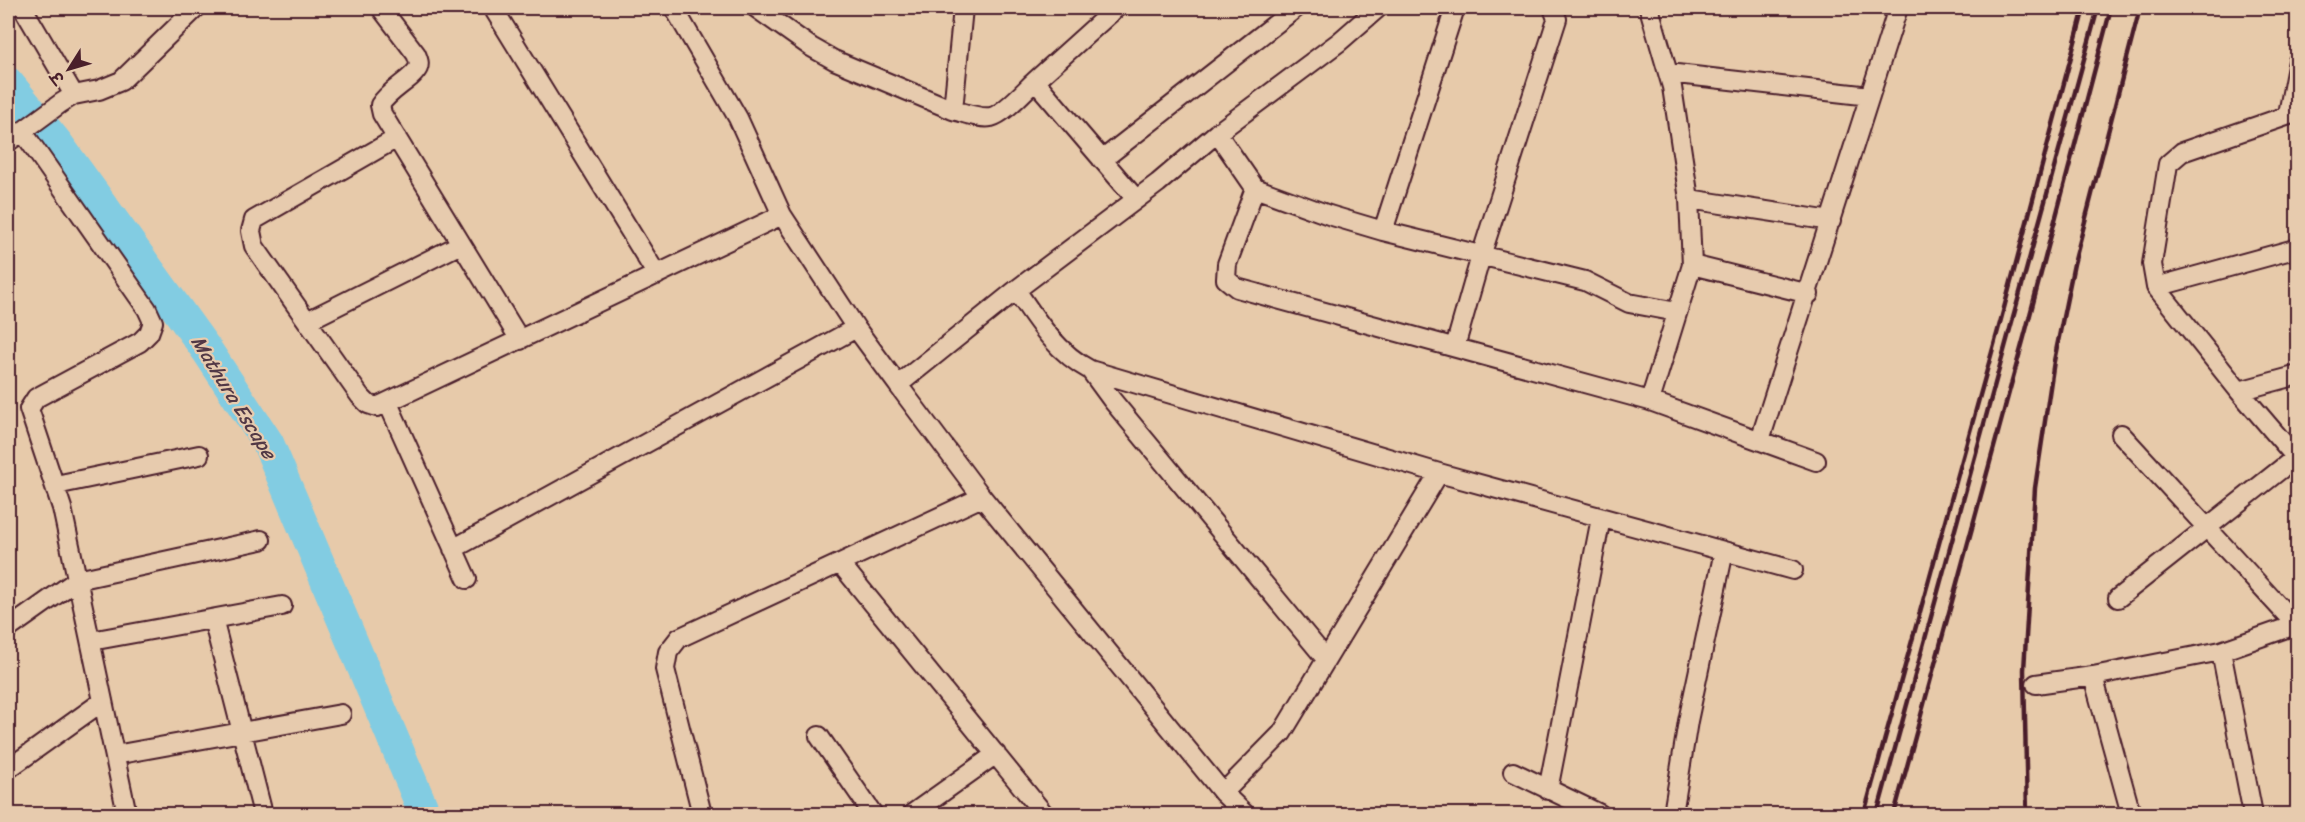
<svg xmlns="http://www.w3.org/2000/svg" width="2305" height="822" viewBox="0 0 2305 822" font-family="Sriracha,'Playpen Sans Deva',sans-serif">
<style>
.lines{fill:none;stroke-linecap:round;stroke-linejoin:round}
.river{stroke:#82cce2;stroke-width:32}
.minor-casing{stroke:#4a1f2b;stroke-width:22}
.minor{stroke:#e7cbae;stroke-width:18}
.rail{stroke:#4a1f2b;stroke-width:4.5}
.labels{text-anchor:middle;stroke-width:4.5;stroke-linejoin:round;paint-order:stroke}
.water-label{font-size:20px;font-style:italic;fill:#523946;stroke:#e7cbae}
</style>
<rect width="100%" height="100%" fill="#e7caaa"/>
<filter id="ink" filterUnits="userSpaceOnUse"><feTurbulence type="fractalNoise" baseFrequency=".0167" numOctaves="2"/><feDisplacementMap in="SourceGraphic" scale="12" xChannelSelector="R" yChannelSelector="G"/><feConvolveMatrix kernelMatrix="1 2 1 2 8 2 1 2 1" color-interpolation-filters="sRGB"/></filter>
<g filter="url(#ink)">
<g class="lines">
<path class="river" d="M8,83L57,143L208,352L268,443L425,814"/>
<g class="minor-casing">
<path id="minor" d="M23,8L74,95
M381,8L416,54C418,59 420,63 418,68C413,79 389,90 380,105L382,114L520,340
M493,8L657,275
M674,8L738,118L782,215L856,328L898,385
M756,8L811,47L834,60L953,110
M963,8L953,110C965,113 980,119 991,117C1004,114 1025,90 1035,81L1136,199
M1649,8L1672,87L1689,199L1692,265L1650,401
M1668,73L1870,96
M1035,81L1116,8
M2298,112L2182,152L2168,164L2152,264L2156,287L2239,391L2298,460
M2288,114L2298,61
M23,132L147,309L153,322L149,333L140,342L36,398L29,409L62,508L127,814
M1217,133L1255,188L1329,215L1383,231L1585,281L1629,303L1677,312
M397,138L254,220L251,231L254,246L360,396L368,404L377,407L782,215
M8,142L61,103L74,95L99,90L121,81L196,8
M1102,160L1296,8
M1255,188L1227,264L1226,279L1237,288L1650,401L1816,461
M1689,199L1831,221
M1383,231L1455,8
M1692,265L1809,294
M2156,287L2298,248
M1016,290C1037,321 1056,352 1090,370L1439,473L1793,570
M307,321L461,244
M1455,347L1481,256L1557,19L1553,8
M1090,370L1112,400L1326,659
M2239,391L2298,375
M388,403L467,579
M2121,434L2296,625
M1760,440L1898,8
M56,485L199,455
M453,549L856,328
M840,563L1044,814
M2118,598L2295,458
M213,619L263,814
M8,629L77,580L261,540
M91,641L282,606
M2221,651L2253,814
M2093,676L2131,814
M2036,684L2093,676L2221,651L2298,624
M819,736L873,814
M115,755L341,714
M8,769L103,701
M1513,772L1600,814
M1548,790L1601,518
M1223,793L1282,733L1439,473
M702,814L665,669L668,652L679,638L982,497
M912,814L996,754
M1245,814L1223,793L982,497L898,385L1016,290L1158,183L1217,133L1339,42L1378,8
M1673,814L1688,721L1724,551"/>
</g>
<use href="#minor" class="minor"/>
<path class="rail" d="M1864,814L2000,323L2084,8
M1877,814L2098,8
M1894,814L2026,330L2111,8
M2027,814L2024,670L2035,488L2054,361L2074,264L2140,8"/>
</g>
</g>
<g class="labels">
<g class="water-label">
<text transform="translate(234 397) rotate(58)" y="7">Mathura Escape</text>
</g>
</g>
<rect width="2305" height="822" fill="none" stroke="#e7cbae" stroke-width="30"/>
<rect x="15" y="15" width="2275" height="792" fill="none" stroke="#4a1f2b" stroke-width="2" filter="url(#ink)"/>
<g transform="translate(69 69) rotate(233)" stroke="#e7cbae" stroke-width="4.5" paint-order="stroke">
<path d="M0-4.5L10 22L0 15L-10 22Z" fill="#4a1f2b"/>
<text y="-9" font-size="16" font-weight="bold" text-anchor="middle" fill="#4a1f2b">उ</text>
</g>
</svg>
